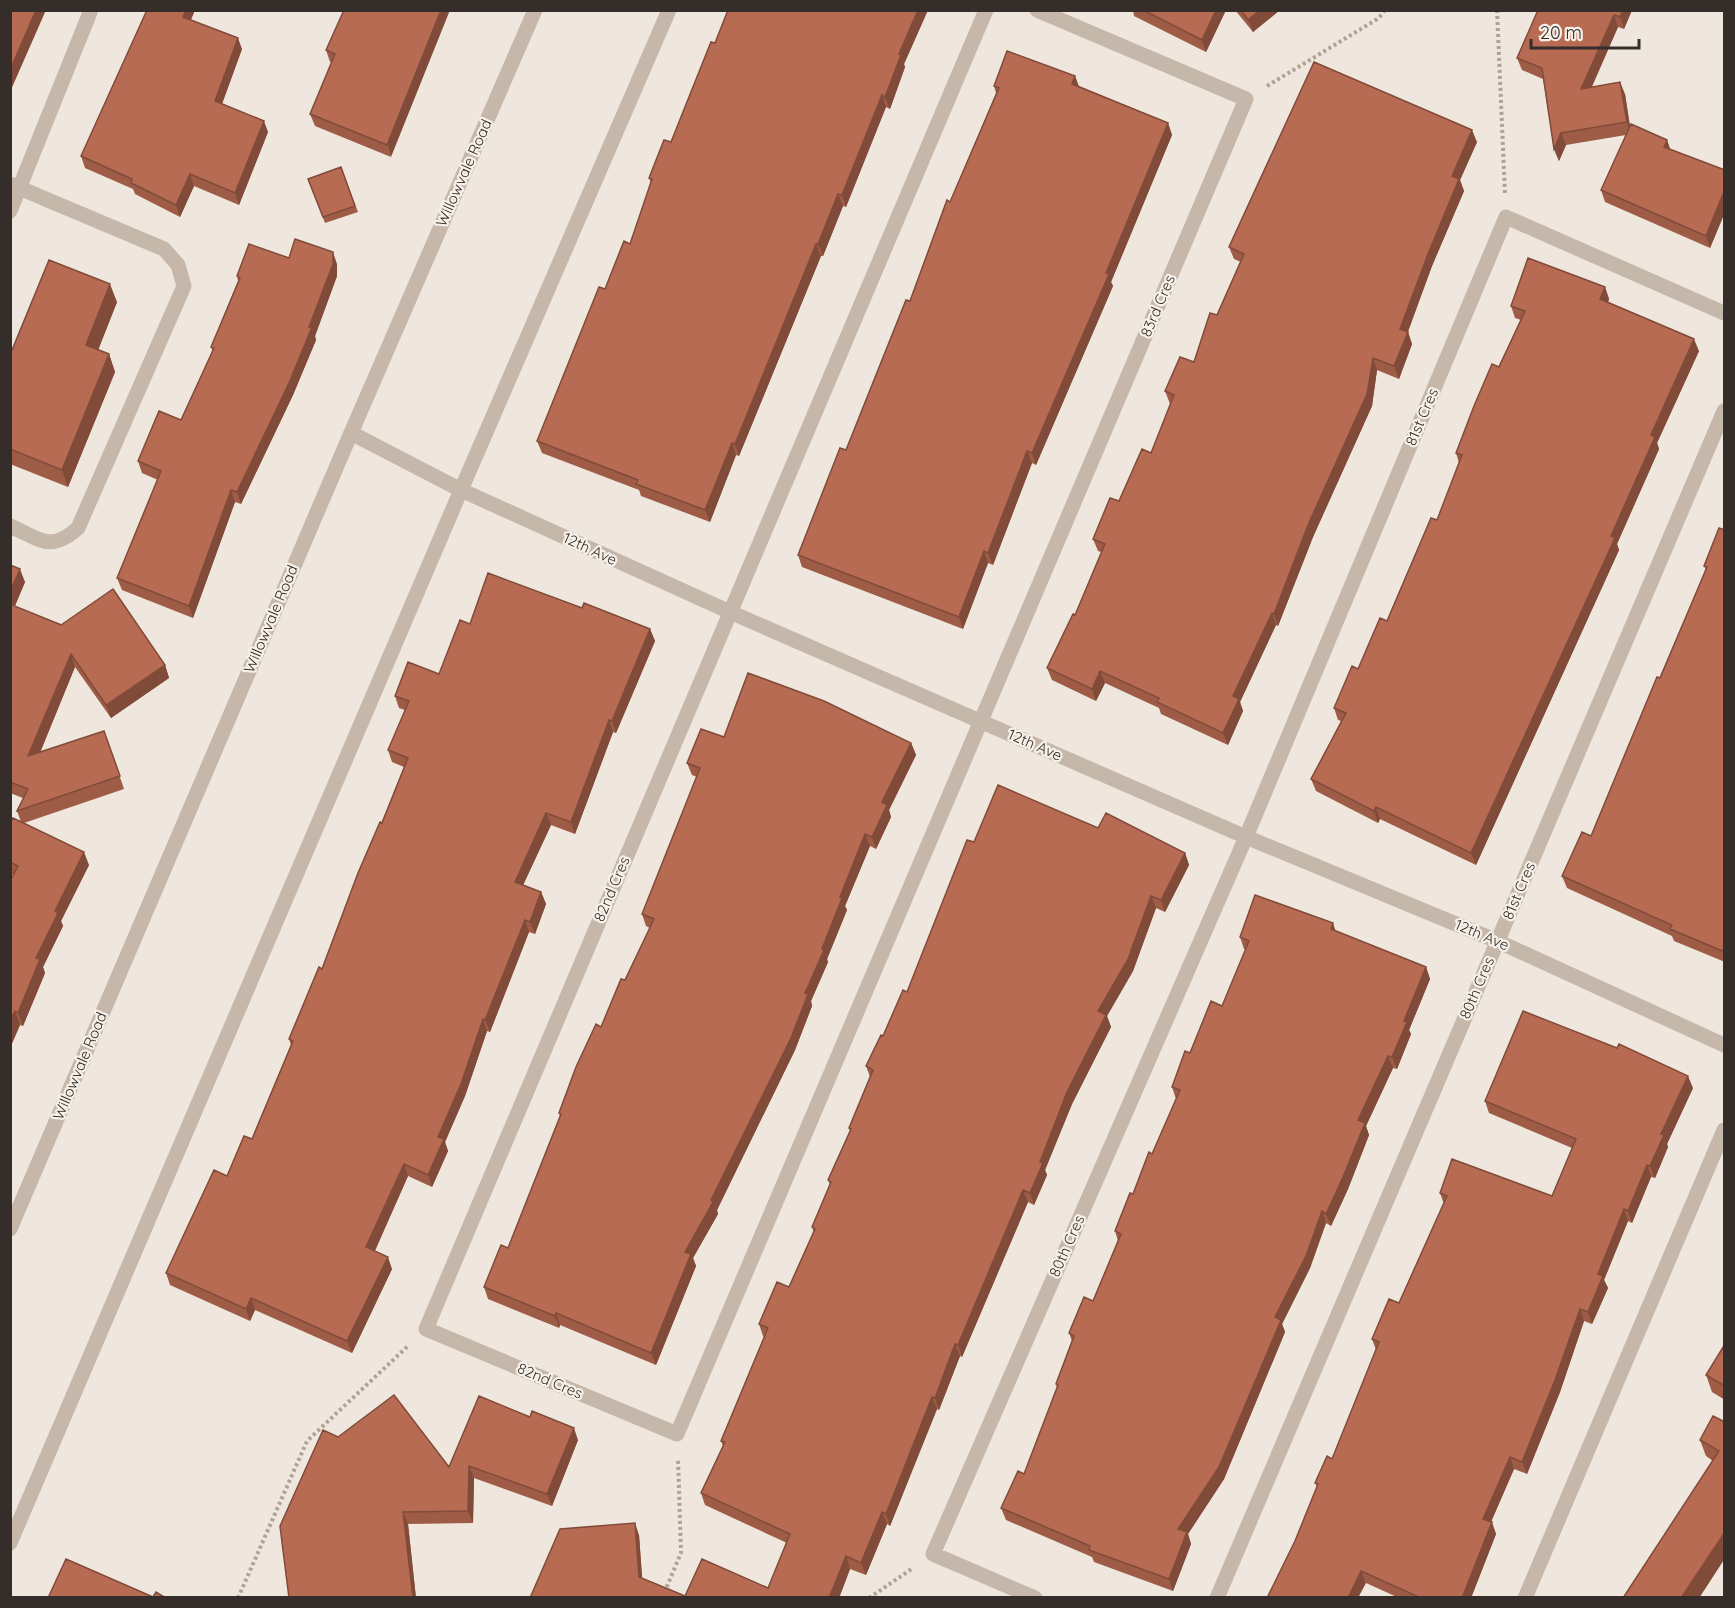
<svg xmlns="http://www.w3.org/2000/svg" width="1735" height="1608" viewBox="0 0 1735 1608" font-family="Quicksand,sans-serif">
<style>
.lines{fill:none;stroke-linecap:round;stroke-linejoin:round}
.path{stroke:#b2a195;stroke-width:4;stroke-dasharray:3 3;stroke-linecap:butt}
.minor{stroke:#c6b7ab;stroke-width:15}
.tertiary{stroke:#c6b7ab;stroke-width:15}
.wall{fill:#9e5c47}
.shaded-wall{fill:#814b3a}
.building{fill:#b86b53;stroke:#814b3a;stroke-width:1.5}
.labels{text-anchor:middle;stroke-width:4.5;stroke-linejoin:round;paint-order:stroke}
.street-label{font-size:15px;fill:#342d29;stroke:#f7f1e9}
</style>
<rect width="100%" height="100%" fill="#efe7dd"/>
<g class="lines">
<path class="path" d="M1497,10L1505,193
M1267,86L1379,18L1385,10
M238,1598L307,1441L408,1346
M662,1598L681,1553L678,1458
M869,1598L913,1568"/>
<path class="minor" d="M986,10L426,1329L677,1434L1246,99L1037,10
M10,184L164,249L178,265L184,286L78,528C50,553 40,539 10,526
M10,211L91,10
M351,433L461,490L730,612L1246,837L1497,941L1724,1045
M10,1543L461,490L669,10
M1035,1598L933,1554L1246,837L1506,217L1724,313
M1217,1598L1724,411
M1525,1598L1724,1130"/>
<path class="tertiary" d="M10,1229L351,433L535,10"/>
</g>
<path class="wall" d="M195,10L191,20L242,49L222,104L268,132L239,205L194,186L180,217L135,194L133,189L85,168L81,156Z
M344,10L391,157L315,126L310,114L332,63L330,62L326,50Z
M728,10H928L904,64L905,67L890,109L886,107L846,207L843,206L823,256H821L739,456L736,455L710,522L641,496L639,490L542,453L537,441L605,289L630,244L651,183L649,178L671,142L715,43Z
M1133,10H1226L1206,52L1134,16Z
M1235,10H1280L1253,32Z
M1538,10H1632L1624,29L1618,27L1592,87L1625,94L1630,126L1667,140L1670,149L1725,170V212L1710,248L1605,202L1601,190L1626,135L1566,145L1559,161L1554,149L1543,79L1522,70L1517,58Z
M1075,76L1079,86L1168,123L1172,135L1111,282L1113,286L1036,465L1032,463L993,565L988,563L963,629L802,567L798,555L846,450L910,301L950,202L996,93L994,86Z
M1477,142L1460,180L1464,191L1432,266L1408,332L1412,344L1399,379L1377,370L1372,406L1313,537L1278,626L1276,625L1240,702L1243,711L1228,745L1161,714L1159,708L1105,683L1096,701L1052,680L1047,668L1075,615L1101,552L1098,551L1093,539L1119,501L1151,453L1170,404L1165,391L1194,362L1217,315L1241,262L1234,259L1229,247Z
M341,167L358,212L325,223L308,179Z
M289,258L337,264V276L315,336L316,340L293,395L241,504L235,502L193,618L122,590L117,578L158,480L142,473L138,461L181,420L213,352L211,347L238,281L237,276Z
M1605,287L1609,299L1608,302L1699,351L1657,443L1659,449L1617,544L1619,550L1476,865L1380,819L1378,823L1316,791L1311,779L1341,721L1338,720L1334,708L1358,669L1387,621L1437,520L1459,463L1456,453L1521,320L1515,318L1511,306Z
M117,302L98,350L109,354L115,372L68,487L10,464V355Z
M1725,530V962L1674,941L1672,936L1567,888L1562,876L1591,836L1706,570L1704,566Z
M10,565L25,582L15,606L165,665L169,678L111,718L75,667L40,753L104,731L124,789L24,823L89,865L61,921L63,926L43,967L45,973L23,1026L20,1025L10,1048V881L14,875L10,873V823L21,822L17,811L23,798L10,793Z
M582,608L650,629L655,641L616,733L613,732L575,834L551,825L523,885L541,892L546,904L535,934L529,932L490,1032L487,1031L465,1096L445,1142L448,1151L432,1187L408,1176L375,1251L392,1269L352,1353L255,1310L250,1321L170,1285L166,1273L252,1139L291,1045L289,1039L322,969L404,767L392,762L388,750L405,710L399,708L395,696L439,674L470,624Z
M724,737L911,743L916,755L889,810L891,817L876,849L870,846L845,906L847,910L827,959L828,962L811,1001L812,1006L795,1050L717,1210L718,1214L693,1258L696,1266L656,1365L560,1325L559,1328L488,1299L484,1287L508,1248L560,1116L559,1113L650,928L646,926L642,914L697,777L692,775L687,763Z
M1098,828L1185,853L1189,865L1165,912L1156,908L1133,971L1107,1016L1111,1027L1072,1104L1045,1170L1047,1175L1034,1205L1028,1202L962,1357L960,1356L939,1410L937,1409L890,1526L887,1524L866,1575L850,1569L839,1598H530L639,1535L642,1578L685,1596L768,1588L787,1543L705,1505L701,1493L723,1446L721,1441L764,1337L763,1336L759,1324L789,1287L814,1233L812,1227L830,1185L828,1180L850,1132L849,1128L870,1077L866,1066L907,992L974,842Z
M1336,931L1426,967L1430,979L1409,1030L1411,1034L1397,1069L1393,1068L1366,1126L1369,1135L1348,1189L1331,1226L1326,1223L1310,1268L1282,1324L1285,1332L1224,1479L1188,1534L1191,1544L1173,1591L1094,1562L1092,1557L1006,1520L1001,1508L1024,1474L1057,1388L1056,1384L1072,1341L1069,1333L1093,1301L1118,1241L1115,1231L1152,1154L1176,1099L1172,1087L1190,1053L1222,1006L1246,950L1244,949L1240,937Z
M1693,1088L1667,1144L1668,1147L1655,1178L1651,1177L1632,1223L1628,1221L1604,1280L1608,1288L1592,1324L1584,1321L1560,1392L1527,1474L1514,1469L1491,1522L1496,1534L1471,1598H1399L1366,1583L1315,1483L1332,1459L1376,1350L1372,1339L1399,1303L1444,1204L1440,1193L1552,1196L1572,1148L1489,1113L1485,1101Z
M1725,1344V1400L1712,1392L1706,1375Z
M1725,1422V1558L1699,1598H1623L1713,1461L1706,1456L1700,1440Z
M338,1437L449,1467L578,1440L552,1506L474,1478L473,1523L408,1524L416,1598H289Z"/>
<path class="shaded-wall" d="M36,10H46L10,92V70Z
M186,10H195L187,28L183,17Z
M441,10H450L391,157L387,145Z
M918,10H928L904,64L905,67L890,109L885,97L899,54Z
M1216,10H1226L1206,52L1202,40Z
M1260,10H1280L1253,32L1248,20Z
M1623,10H1632L1624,29L1620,17Z
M1614,15L1618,27L1585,101L1581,89Z
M238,38L242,49L219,112L215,101Z
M1075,76L1079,88L1072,84Z
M1620,82L1625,94L1631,134L1627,122Z
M882,95L886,107L846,207L842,195Z
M264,121L268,132L239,205L235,193Z
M1168,123L1172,135L1111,282L1113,286L1036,465L1032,453Z
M1472,130L1477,142L1460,180L1464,191L1432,266L1406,336L1408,332L1412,344L1399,379L1394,366L1400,329L1452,176Z
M1561,133L1566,145L1559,161L1554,149Z
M1667,140L1671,152L1664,147Z
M190,174L194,186L180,217L176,205Z
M1725,189V212L1710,248L1706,236Z
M838,194L843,206L823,256L818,244Z
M816,244L821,256L739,456L735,444Z
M333,252L337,264V276L315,336L316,340L293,395L241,504L237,492L309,327Z
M110,284L117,302L93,363L86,345Z
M1605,287L1609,299L1605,311L1600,299Z
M1694,339L1699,351L1657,443L1659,449L1617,544L1619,550L1476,865L1471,853L1611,536L1651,435Z
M109,354L115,372L68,487L62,470Z
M1373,358L1377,370L1372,406L1313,537L1278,626L1274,614Z
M732,443L736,455L710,522L705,510Z
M1027,451L1032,463L993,565L988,553Z
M231,490L235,502L193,618L189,606Z
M984,551L988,563L963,629L959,617Z
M20,569L25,582L11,615L10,592Z
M1272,613L1276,625L1240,702L1243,711L1228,745L1223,733L1233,696Z
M650,629L655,641L616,733L612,721Z
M71,654L75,667L33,769L28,756Z
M165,665L169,678L111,718L106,705Z
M1100,671L1105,683L1096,701L1092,689Z
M609,720L613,732L575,834L571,822Z
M911,743L916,755L889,810L891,817L876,849L872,837L882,802Z
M1376,807L1380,819L1378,823L1374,811Z
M546,813L551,825L519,894L515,882Z
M865,834L870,846L845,906L847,910L827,959L828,962L811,1001L812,1006L795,1050L717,1210L718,1214L693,1258L696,1266L656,1365L651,1353L685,1252L711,1200L805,993L822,949L840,897Z
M84,852L89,865L61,921L63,926L43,967L45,973L23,1026L18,1013L36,958L55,911Z
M1185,853L1189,865L1165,912L1161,900Z
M541,892L546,904L535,934L530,922Z
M1151,896L1156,908L1133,971L1107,1016L1111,1027L1072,1104L1045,1170L1047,1175L1034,1205L1030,1193L1040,1162L1098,1011Z
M525,920L529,932L490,1032L485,1020Z
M1333,923L1337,935L1331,929Z
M1426,967L1430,979L1409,1030L1411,1034L1397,1069L1392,1057L1404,1021Z
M15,1011L20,1025L10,1048V1022Z
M483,1019L487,1031L465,1096L445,1142L448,1151L432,1187L428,1175L438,1137Z
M1388,1056L1393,1068L1366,1126L1369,1135L1348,1189L1331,1226L1326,1214L1358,1120Z
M1688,1076L1693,1088L1667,1144L1668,1147L1655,1178L1650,1166L1661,1134Z
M404,1164L408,1176L371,1259L366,1247Z
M1647,1165L1651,1177L1632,1223L1628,1211Z
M1023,1190L1028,1202L962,1357L958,1345Z
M1624,1209L1628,1221L1604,1280L1608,1288L1592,1324L1588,1312L1598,1274Z
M1322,1211L1326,1223L1310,1268L1282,1324L1285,1332L1224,1479L1188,1534L1191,1544L1173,1591L1169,1579L1178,1529L1275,1317Z
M388,1257L392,1269L352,1353L347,1341Z
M251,1298L255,1310L250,1321L246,1309Z
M1580,1309L1584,1321L1560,1392L1527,1474L1522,1462Z
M556,1313L560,1325L559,1328L555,1316Z
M955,1344L960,1356L939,1410L935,1398Z
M932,1397L937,1409L890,1526L886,1514Z
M574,1428L578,1440L552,1506L547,1494Z
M1510,1457L1514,1469L1487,1531L1483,1519Z
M469,1466L474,1478L473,1523L468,1511Z
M403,1512L408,1524L416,1598H413Z
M882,1512L887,1524L866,1575L861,1563Z
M1492,1522L1496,1534L1471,1598H1462Z
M635,1523L639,1535L643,1589L639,1577Z
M1725,1532V1558L1699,1598H1681Z
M846,1556L850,1569L839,1598H829Z
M1361,1571L1366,1583L1358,1598H1348Z"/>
<path class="building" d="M10,10H36L10,70Z
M147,10H186L183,17L238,38L215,101L264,121L235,193L190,174L176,205L131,183L132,179L81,156Z
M344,10H441L387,145L310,114L335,54L326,50Z
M728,10H918L899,54L901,55L885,97L882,95L842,195L838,194L818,244H816L735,444L732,443L705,510L636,484L638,480L537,441L599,287L605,289L624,241L630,244L652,179L649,178L664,140L671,142L711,42L715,43Z
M1143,10H1216L1202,40Z
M1241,10H1260L1248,20Z
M1538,10H1623L1620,17L1614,15L1581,89L1620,82L1627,122L1561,133L1554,149L1542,68L1517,58Z
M1007,51L1075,76L1072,84L1168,123L1106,273L1109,274L1032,453L1027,451L988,553L984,551L959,617L798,555L840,448L846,450L906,300L910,301L947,200L950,202L999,88L994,86Z
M1314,62L1472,130L1452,176L1459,179L1428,254L1400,329L1408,332L1394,366L1373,358L1367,394L1308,525L1274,614L1272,613L1233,696L1239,699L1223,733L1157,702L1159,698L1100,671L1092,689L1047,668L1073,614L1075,615L1105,544L1093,539L1110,498L1119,501L1142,449L1151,453L1174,395L1165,391L1180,357L1194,362L1210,313L1217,315L1244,254L1229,247Z
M1631,124L1667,140L1664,147L1725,170V189L1706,236L1601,190Z
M341,167L355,206L323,217L308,179Z
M295,239L333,252V264L309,327H312L289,383L237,492L231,490L189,606L117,578L161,471L138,461L159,411L181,420L214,348L211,347L240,278L237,276L249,244L289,258Z
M1528,258L1605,287L1600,299L1694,339L1651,435L1655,437L1611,536L1615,538L1471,853L1376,807L1374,811L1311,779L1346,713L1334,708L1352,666L1358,669L1380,618L1387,621L1431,518L1437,520L1462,455L1456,453L1474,406L1492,364L1499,367L1525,311L1511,306Z
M49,260L110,284L86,345L109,354L62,470L10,449V355Z
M1719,528L1725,530V952L1670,929L1672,925L1562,876L1582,832L1591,836L1657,677L1660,678L1707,567L1704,566Z
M10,565L20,569L10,592Z
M488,573L582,608L584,603L650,629L612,721L609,720L571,822L546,813L515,882L541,892L530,922L525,920L485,1020L483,1019L461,1084L438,1137L444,1139L428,1175L404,1164L366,1247L388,1257L347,1341L251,1298L246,1309L166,1273L214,1170L227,1176L244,1136L252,1139L293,1041L289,1039L319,967L322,969L358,873L380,822L382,823L408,758L388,750L409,701L395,696L408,662L439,674L460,620L470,624Z
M113,589L165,665L106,705L71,654L28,756L104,731L120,776L17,811L28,789L10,782V604L61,625Z
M748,673L824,701L911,743L882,802L887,805L872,837L865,834L840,897L842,898L822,949L824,950L805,993L808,994L791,1038L711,1200L713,1202L685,1252L691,1254L651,1353L556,1313L555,1316L484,1287L501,1245L508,1248L561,1114L559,1113L576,1067L596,1024L601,1027L621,979L625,980L654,919L642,914L700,768L687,763L701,729L724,737Z
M998,785L1098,828L1106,813L1185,853L1161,900L1151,896L1128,959L1098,1011L1106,1015L1067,1092L1040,1162L1043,1163L1030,1193L1023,1190L958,1345L955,1344L935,1398L932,1397L886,1514L882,1512L861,1563L846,1556L829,1598H530L560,1529L635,1523L639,1577L685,1596L702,1559L768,1588L790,1534L701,1493L725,1442L721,1441L768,1328L759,1324L777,1282L789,1287L815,1229L812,1227L831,1182L828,1180L851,1129L849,1128L873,1070L866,1066L881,1035L883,1036L903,990L907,992L967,840L974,842Z
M13,818L84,852L55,911L58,913L36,958L40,959L18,1013L15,1011L10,1022V881L18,866L10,862V823Z
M1255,895L1333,923L1331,929L1426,967L1404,1021L1407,1022L1392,1057L1388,1056L1358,1120L1365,1123L1343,1177L1326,1214L1322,1211L1306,1256L1275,1317L1281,1320L1219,1467L1178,1529L1187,1532L1169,1579L1089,1550L1090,1546L1001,1508L1018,1471L1024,1474L1058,1385L1056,1384L1074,1336L1069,1333L1084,1297L1093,1301L1121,1234L1115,1231L1130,1193L1133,1194L1149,1152L1152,1154L1180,1090L1172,1087L1185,1051L1190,1053L1211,1001L1222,1006L1249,941L1240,937Z
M1523,1011L1617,1048L1619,1044L1688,1076L1661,1134L1664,1135L1650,1166L1647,1165L1628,1211L1624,1209L1598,1274L1603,1276L1588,1312L1580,1309L1555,1380L1522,1462L1510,1457L1483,1519L1492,1522L1462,1598H1421L1361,1571L1348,1598H1267L1295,1541L1318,1484L1315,1483L1327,1456L1332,1459L1379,1342L1372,1339L1389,1299L1399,1303L1447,1196L1440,1193L1452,1159L1552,1196L1576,1139L1485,1101Z
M1725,1344V1386L1706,1375Z
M394,1395L449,1467L479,1396L530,1417L532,1411L574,1428L547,1494L469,1466L468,1511L403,1512L413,1598H289L280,1526L323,1430L338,1437Z
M1713,1416L1725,1422V1532L1681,1598H1623L1719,1451L1700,1440Z
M66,1559L153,1597L156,1592L166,1598H48Z"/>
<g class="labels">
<g class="street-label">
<text transform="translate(464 173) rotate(-66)" y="5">Willowvale Road</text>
<text transform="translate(1158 306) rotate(-67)" y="5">83rd Cres</text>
<text transform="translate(1422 417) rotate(-67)" y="5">81st Cres</text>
<text transform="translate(590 549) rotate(25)" y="5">12th Ave</text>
<text transform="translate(271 619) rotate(-67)" y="5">Willowvale Road</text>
<text transform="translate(1035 745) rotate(24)" y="5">12th Ave</text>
<text transform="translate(612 889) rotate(-67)" y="5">82nd Cres</text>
<text transform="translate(1519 891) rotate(-67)" y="5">81st Cres</text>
<text transform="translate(1482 935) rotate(23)" y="5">12th Ave</text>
<text transform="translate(1477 988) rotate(-67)" y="5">80th Cres</text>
<text transform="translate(80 1066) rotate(-67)" y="5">Willowvale Road</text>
<text transform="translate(1067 1246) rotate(-66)" y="5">80th Cres</text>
<text transform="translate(550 1381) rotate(23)" y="5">82nd Cres</text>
</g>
</g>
<rect width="1735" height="1608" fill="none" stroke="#342d29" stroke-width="24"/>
<path d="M1531 39v9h108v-9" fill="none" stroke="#342d29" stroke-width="3"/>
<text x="1540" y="39" font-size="18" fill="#342d29" stroke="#f7f1e9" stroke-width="4.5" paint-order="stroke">20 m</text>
</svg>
